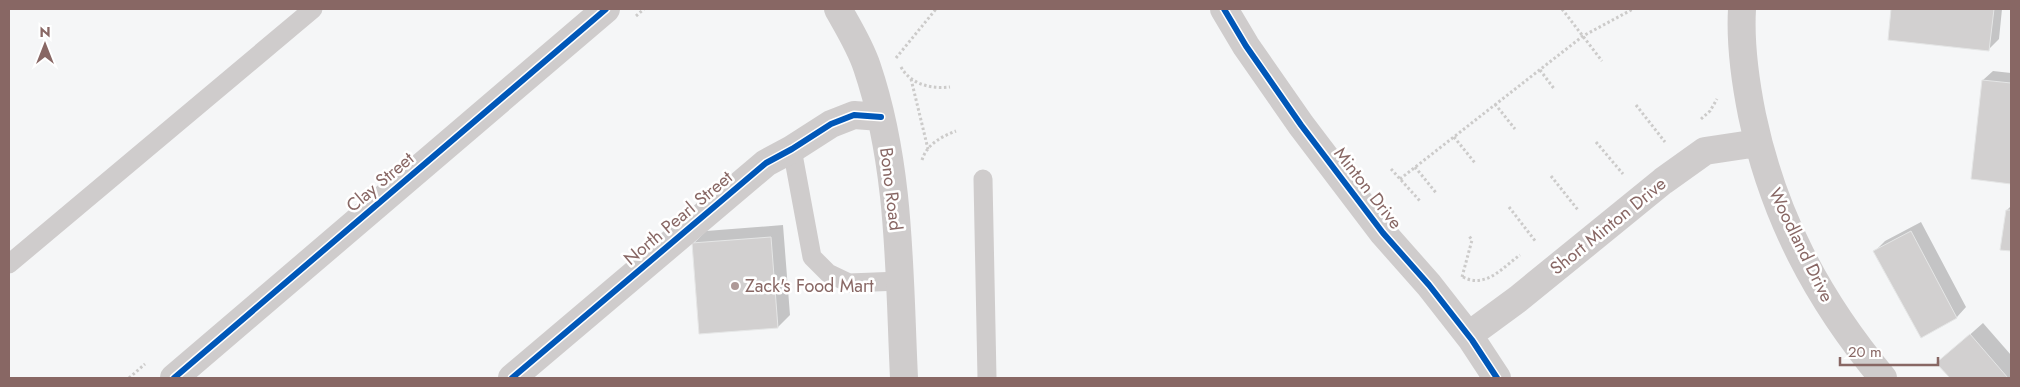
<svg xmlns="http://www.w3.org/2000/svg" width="2020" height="387" viewBox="0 0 2020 387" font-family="Jost,sans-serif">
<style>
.shadow{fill:#0003}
.building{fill:#d2d0d0;stroke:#e5e6e6}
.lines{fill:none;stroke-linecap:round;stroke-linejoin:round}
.path{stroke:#cccbca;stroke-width:3;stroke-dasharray:2.5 2.5;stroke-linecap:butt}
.lane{stroke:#cfcccc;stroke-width:19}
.street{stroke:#cfcccc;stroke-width:28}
.cycleway-casing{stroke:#fff;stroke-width:9}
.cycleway{stroke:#0057b8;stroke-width:6}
.poi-dot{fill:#ae9997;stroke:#fff;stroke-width:2}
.labels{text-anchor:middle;stroke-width:5;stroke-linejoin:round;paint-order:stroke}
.street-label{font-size:18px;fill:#886764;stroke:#fff}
.poi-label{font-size:18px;fill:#886764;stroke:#fff;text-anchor:start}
</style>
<rect width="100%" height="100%" fill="#f5f6f7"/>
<path class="shadow" d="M1892,9H2002L1999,39L1989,49L1889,39Z
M1993,71L2011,73V183L1972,178L1983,80Z
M2011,206V250L2002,249L2007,210Z
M1921,222L1966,307L1957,317L1921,336L1875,251L1885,241Z
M783,225L790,315L778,327L693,244L706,231Z
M1983,323L2011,355V378H1951L1938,363Z"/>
<path class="building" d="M1891,9H1994L1989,51L1888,40Z
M1982,80L2011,83V184L1971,179Z
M2006,210H2011V251L2000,250Z
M1911,231L1957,318L1921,338L1873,251Z
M771,237L778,328L699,334L692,243Z
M1970,334L2008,378H1950L1936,363Z"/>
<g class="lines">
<path class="path" d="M1562,9L1602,61
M636,16L644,9
M896,58L936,9
M901,67C911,85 932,89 950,87
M1540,70L1555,90
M911,79L928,149
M1495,104L1515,129
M1636,105L1665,142
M1701,119L1710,111L1717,99
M1454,137L1475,163
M1596,142L1623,174
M922,160C927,144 941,137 956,131
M1415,167L1437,194
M1391,169L1420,201
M1551,176L1578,210
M1400,179L1583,36L1633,9
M1509,207L1536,242
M1462,277L1472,240L1469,236
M1463,277C1486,289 1503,267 1520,255
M129,378L145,364"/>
<path class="lane" d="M792,149L812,257L828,273L849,283L900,281
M983,179L987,378
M9,264L313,9"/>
<path class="street" d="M838,9C848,27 860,46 867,67C901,167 899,274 904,378
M1224,9L1246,46L1301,125L1383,233L1429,285L1472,340L1497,378
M1742,9C1740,44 1745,80 1752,115C1773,215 1817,299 1883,378
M1469,335L1518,299L1663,181L1705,151L1758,143
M174,378L606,9
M512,378L766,163L792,149L831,124L854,115L881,117"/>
<g class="cycleway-casing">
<path id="cycleway" d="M1224,9L1246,46L1301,125L1383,233L1429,285L1472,340L1497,378
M174,378L606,9
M512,378L766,163L792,149L831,124L854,115L881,117"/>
</g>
<use href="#cycleway" class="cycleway"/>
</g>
<circle class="poi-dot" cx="735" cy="286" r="5"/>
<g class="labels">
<g class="street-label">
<text transform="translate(380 182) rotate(-40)" y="6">Clay Street</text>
<text transform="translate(1368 188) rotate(52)" y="6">Minton Drive</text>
<text transform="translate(891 189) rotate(83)" y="6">Bono Road</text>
<text transform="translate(678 218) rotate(-40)" y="6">North Pearl Street</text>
<text transform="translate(1608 226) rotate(-39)" y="6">Short Minton Drive</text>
<text transform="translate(1801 245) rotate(64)" y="6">Woodland Drive</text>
</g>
<g class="poi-label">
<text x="745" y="292">Zack's Food Mart</text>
</g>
</g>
<rect width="2020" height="387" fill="none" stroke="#886764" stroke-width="20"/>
<g transform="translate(45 45)" stroke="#ffffff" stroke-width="4" paint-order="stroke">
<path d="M0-4L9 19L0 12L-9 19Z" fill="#886764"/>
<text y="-8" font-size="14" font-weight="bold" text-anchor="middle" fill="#886764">N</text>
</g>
<path d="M1840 357v8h98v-8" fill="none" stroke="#886764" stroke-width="2.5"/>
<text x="1848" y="357" font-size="15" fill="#886764" stroke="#ffffff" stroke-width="4" paint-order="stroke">20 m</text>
</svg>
